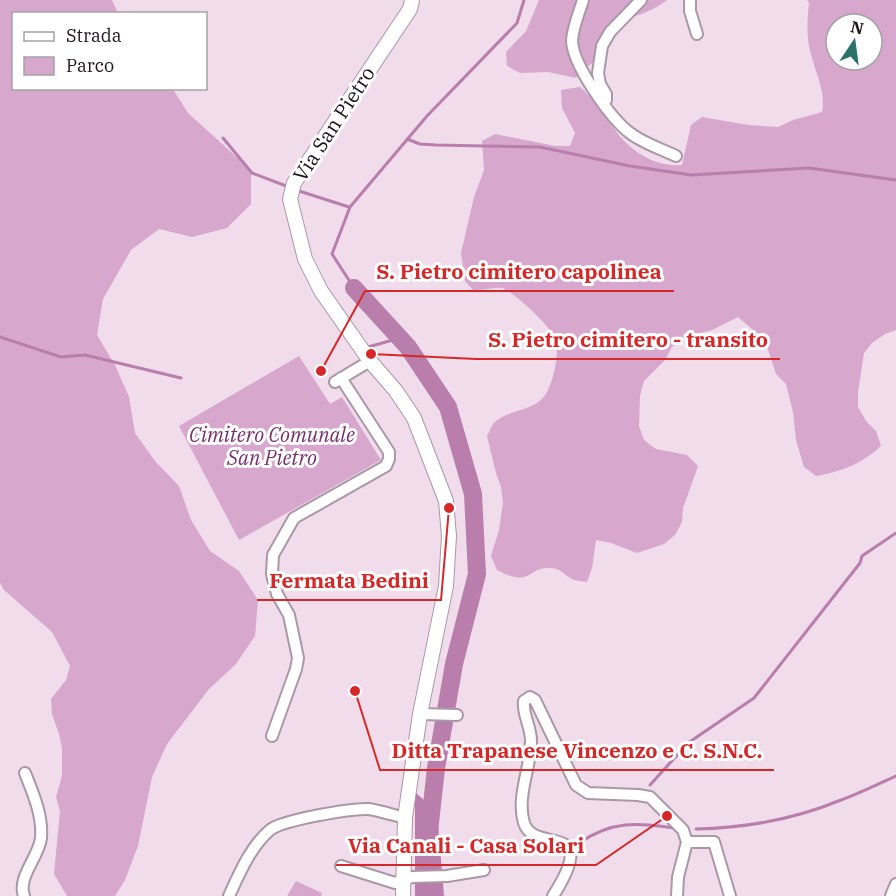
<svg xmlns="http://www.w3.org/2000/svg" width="896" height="896" viewBox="0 0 896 896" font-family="'IBM Plex Serif',serif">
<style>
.green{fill:#d8a7cd;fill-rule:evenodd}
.water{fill:#ba7ead}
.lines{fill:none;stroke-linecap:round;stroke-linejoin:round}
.stream{stroke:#ba7ead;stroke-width:3}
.river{stroke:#ba7ead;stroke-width:18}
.street-casing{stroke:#aa98a6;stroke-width:14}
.secondary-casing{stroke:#aa98a6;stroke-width:16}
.street{stroke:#fff;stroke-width:10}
.secondary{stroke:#fff;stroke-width:14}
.labels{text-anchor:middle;stroke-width:6;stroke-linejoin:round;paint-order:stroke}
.street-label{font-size:20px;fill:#1d161b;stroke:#fff}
.park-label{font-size:20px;font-style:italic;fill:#78306c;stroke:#fff}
.leader{fill:none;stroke:#d62828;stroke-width:2}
.callout-dot{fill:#d62828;stroke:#fff;stroke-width:2}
.callout-label{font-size:21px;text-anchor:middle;font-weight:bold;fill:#d62828;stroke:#fff;stroke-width:6;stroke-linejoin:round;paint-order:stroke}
</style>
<rect width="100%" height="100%" fill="#f0dceb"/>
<path class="green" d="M0,0H112L118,13L14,14V88L173,89L188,113L251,170V204L227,228L192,237L159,229L131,250L103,299L97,335L115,365L129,397L135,433L155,461L179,486L191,520L210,551L239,571L258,600L255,636L236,664L209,689L167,744L152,777L138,846L125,880L115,896H67L54,874L60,811L56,797L62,776V748L59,734L52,714L51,699L66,680L70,666L52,632L4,590L0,583Z
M539,0H667C650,13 634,17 613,21L595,61L583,70L576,78L548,72L520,73L507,66L506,52L526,31Z
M807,0H896V330L885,334L872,343L864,353L858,392V407L866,421L876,431L881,446C863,463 841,472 816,476L804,467L796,440L793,412L786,384L776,374L767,347L759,335L738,317L712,330L685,337L672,347L665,360L644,381L640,396L639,426L644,440L656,449L687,455L698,466L683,508L682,522L675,535L664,544L637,553L611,543L596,540L592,568L587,582C583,581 576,581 572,579C564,575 562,569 551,568C526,566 533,589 497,570L491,556L499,530L503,502L501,487L496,473L487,436C489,433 491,427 493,424C507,408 536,413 547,392C554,378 560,353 555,338C552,328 513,291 502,288C494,287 483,290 474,291L465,281L461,253L474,197L484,170L482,141L495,134L555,146H570L575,133L562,108L561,90L580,87C595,99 603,115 615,130C631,152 655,167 682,165L691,125L702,117L748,125L778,127L793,120L822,112C826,94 817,76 812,58C806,40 807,22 809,3ZM836,24H872V60H836Z
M299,356L330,404L342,397L381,460L239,540L179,426Z
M296,881L322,893L321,896H287Z"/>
<path class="water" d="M415,792L437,812L444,896H415Z"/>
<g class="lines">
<path class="stream" d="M223,138L252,173L289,187
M407,139L420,144L436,145L540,147L630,166L691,175L809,168L896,180
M296,190L349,207
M354,288L332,254L350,207L427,116L517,23L524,0
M0,337L61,357L85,355L181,378
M368,347L400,338
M650,785L688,743L754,698L860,563L862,556L896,533
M696,829C745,828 795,819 841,800C860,793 878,784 896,776
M579,843C613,820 636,823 675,828"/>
<path class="river" d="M354,288L408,347L448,407L473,494L477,574L454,664L436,768L429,832"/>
<g class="street-casing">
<path id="street" d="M583,0C579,13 573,27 572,40C572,64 611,119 630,133C643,143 661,149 676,156
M690,0V11L697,34
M603,103L606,100V94L600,84L598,73L602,46L610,32L641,0
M335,382L370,361
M420,714L457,715
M272,736L296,669L298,658L289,615L277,594L272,574L273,555L294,518L386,466L389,459V452L341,378
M687,842H714L730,896
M341,866L395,883L412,877L447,876L484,870
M24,896C17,877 39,857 41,838C43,816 33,793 25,773
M229,896C239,874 251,846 270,830C282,820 352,808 369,809C381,811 393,815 405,818
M553,896C602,819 534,855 524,823C516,797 531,767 531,741C531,726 522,714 524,701L530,697L535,700L576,785L588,793L638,795L650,797L683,830L687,842L678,877L677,896
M891,896L896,884"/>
</g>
<g class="secondary-casing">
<path id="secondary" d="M403,896L405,818L420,714L446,586L449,536L446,501L414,418L396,391L370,361L321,291L305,259L290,199L294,183L410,9L412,0"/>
</g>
<use href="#street" class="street"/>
<use href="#secondary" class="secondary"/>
</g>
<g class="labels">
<g class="street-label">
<text transform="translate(334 124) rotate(-57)" y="7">Via San Pietro</text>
</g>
<g class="park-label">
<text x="272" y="442">Cimitero Comunale<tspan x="272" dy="23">San Pietro</tspan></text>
</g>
</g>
<path class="leader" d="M321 371L365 291H674M371 354L476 359H780M449 508L441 600H257M355 691L380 770H774M667 816L596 865H336"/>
<g class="callout-dot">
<circle cx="321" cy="371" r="6"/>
<circle cx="371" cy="354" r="6"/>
<circle cx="449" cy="508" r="6"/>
<circle cx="355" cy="691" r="6"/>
<circle cx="667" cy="816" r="6"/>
</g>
<g class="callout-label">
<text x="519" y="279">S. Pietro cimitero capolinea</text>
<text x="628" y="347">S. Pietro cimitero - transito</text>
<text x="349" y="588">Fermata Bedini</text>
<text x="577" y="758">Ditta Trapanese Vincenzo e C. S.N.C.</text>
<text x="466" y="853">Via Canali - Casa Solari</text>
</g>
<rect x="12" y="12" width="195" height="78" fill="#ffffff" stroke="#a5a2a4" stroke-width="1.5"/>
<rect x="24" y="32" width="30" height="9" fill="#ffffff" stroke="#a5a2a4" stroke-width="1.5"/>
<text x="66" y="42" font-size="18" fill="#1d161b">Strada</text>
<rect x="24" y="57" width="30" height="18" fill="#d8a7cd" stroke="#a5a2a4" stroke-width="1.5"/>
<text x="66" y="72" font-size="18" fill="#1d161b">Parco</text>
<g transform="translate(854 42) rotate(13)"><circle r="28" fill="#ffffff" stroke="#a5a2a4" stroke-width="1.5"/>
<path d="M0-4.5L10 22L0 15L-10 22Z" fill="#2a726a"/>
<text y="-9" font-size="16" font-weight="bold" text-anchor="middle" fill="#1d161b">N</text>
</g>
</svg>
